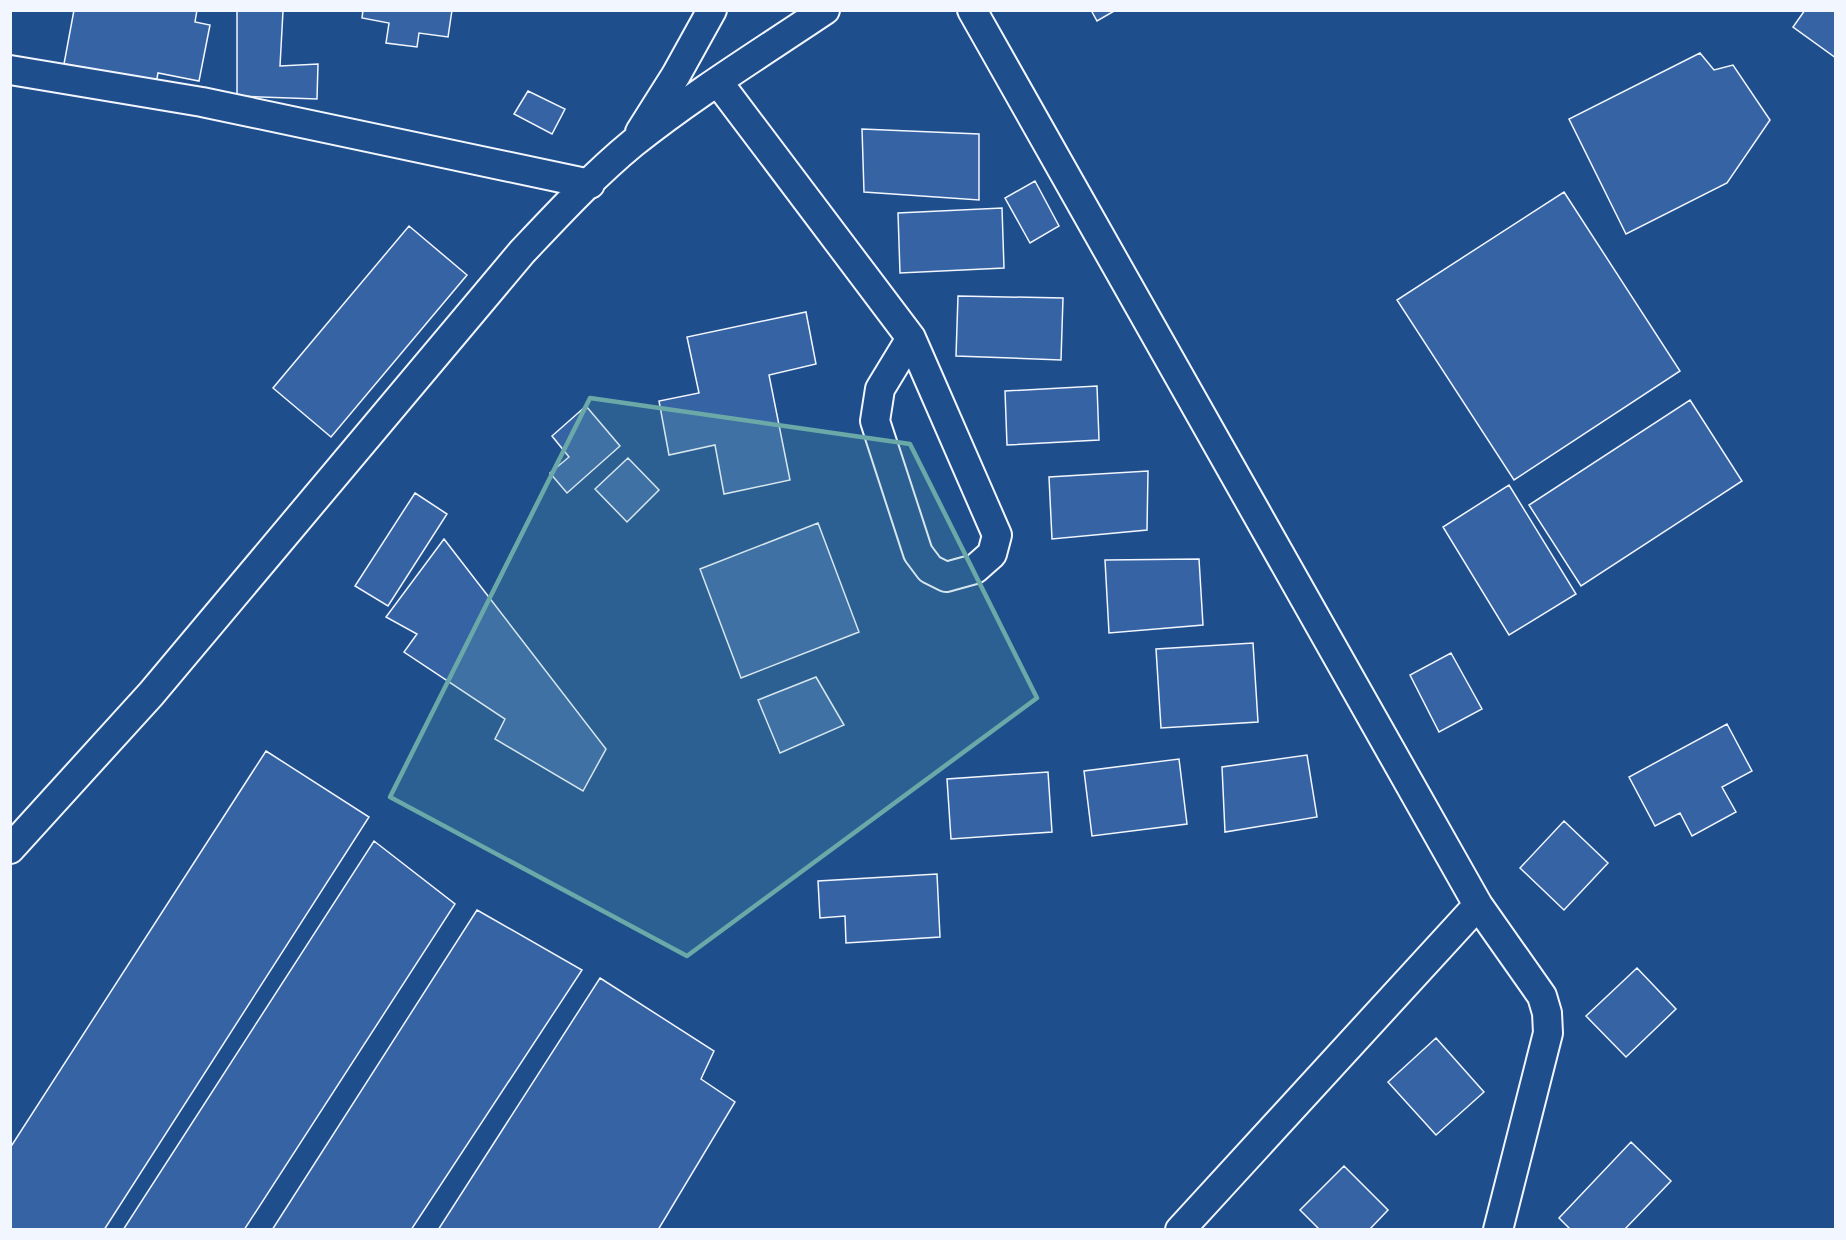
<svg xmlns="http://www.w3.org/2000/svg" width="1846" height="1240" viewBox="0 0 1846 1240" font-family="'Varela Round',sans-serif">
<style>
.building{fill:#3563a3;stroke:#f2f6ff;stroke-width:1.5}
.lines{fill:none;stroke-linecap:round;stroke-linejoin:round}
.minor-casing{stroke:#f2f6ff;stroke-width:32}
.minor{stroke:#1f4e8c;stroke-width:28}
.marked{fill:#6aa9a8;fill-opacity:0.2;stroke:#6aa9a8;stroke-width:4.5;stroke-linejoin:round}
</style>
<rect width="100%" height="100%" fill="#1f4e8c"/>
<path class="building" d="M74,10H197L195,22L210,25L199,81L158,73L155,89L92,77L93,69L64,64Z
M237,10L283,11L280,66L318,64L317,99L237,96Z
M363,10H452L448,37L419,33L417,47L386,43L389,23L362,18Z
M1091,10H1116L1097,21Z
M1805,10H1836V58L1793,27Z
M1700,53L1714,70L1733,65L1770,120L1727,183L1626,234L1569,119Z
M528,91L565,109L552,134L514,114Z
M862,129L979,134V200L864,192Z
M1035,181L1059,226L1030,243L1005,198Z
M1564,192L1680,371L1514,480L1397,300Z
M1002,208L1004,268L900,273L898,213Z
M409,226L467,275L331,437L273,388Z
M958,296L1063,298L1061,360L956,356Z
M806,312L816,364L769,375L790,480L724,494L715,445L669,455L659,401L699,393L687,337Z
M1097,386L1099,440L1007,445L1005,391Z
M1690,400L1742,481L1581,586L1529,505Z
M586,406L620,446L567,493L550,473L569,457L552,436Z
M628,458L659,490L627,522L595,489Z
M1148,471L1147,530L1052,539L1049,477Z
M1509,485L1576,594L1509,635L1443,527Z
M415,493L447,514L388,606L355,586Z
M818,523L859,632L741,678L700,569Z
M444,539L606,749L583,791L495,739L505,719L404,652L417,634L386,617Z
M1199,559L1203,625L1109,633L1105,560Z
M1253,643L1258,722L1161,728L1156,649Z
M1451,653L1482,709L1439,732L1410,675Z
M816,677L844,725L780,753L758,700Z
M1727,724L1752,771L1722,787L1736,812L1692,836L1680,813L1655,826L1629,777Z
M266,751L369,817L104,1230H10V1148Z
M1307,755L1317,817L1225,832L1222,767Z
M1179,759L1187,824L1092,836L1084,771Z
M1048,772L1052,832L951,839L947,779Z
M1564,821L1608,863L1564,910L1520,868Z
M374,841L455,904L244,1230H123Z
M937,874L940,937L846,943L845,916L820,918L818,881Z
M477,910L582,970L411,1230H272Z
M1637,968L1676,1009L1626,1057L1586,1016Z
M600,978L714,1051L701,1079L735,1102L658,1230H438Z
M1436,1038L1484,1092L1436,1135L1388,1082Z
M1631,1142L1671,1181L1624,1230H1571L1559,1218Z
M1344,1166L1388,1210L1369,1230H1320L1300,1210Z"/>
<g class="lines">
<g class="minor-casing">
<path id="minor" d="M972,10L1478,905L1542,996L1547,1013L1548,1033L1498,1230
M10,70L202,102L590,184
M718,82L911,338L997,535L992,554L975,569L946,577L930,569L918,553L875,421L880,389L911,338
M640,132L676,75L712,10
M10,849L151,694L522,252C557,215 593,176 633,143C693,95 761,53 825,10
M1180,1230L1478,905"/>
</g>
<use href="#minor" class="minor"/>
</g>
<path class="marked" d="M590,398L910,444L1037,698L687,956L390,797Z"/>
<rect width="1846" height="1240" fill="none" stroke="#f2f6ff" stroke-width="24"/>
</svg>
